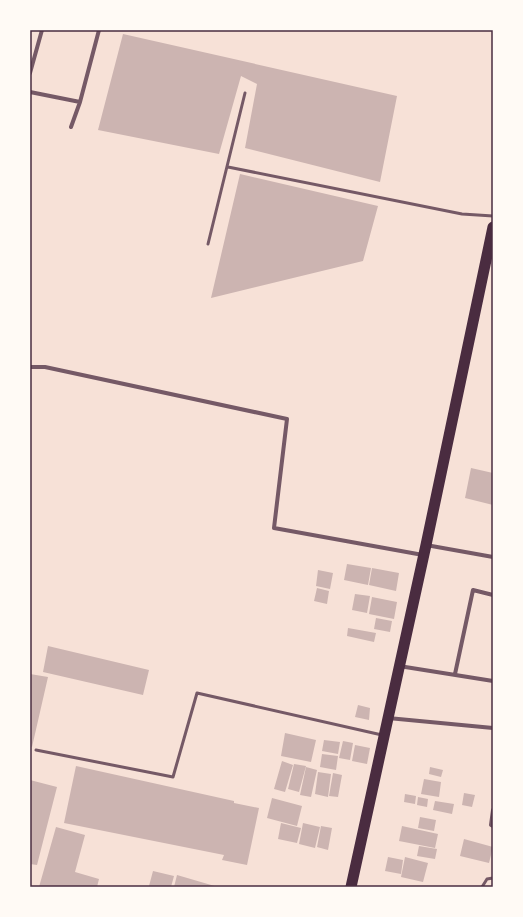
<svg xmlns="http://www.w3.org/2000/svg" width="523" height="917" viewBox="0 0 523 917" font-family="'Public Sans',sans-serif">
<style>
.building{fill:#ccb4b1}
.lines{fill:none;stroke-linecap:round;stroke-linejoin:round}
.service{stroke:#755966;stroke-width:3}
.minor{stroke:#755966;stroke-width:4}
.trunk{stroke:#4a2c40;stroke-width:11}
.neatline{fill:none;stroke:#4a2c40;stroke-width:1.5}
</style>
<rect width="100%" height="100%" fill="#f7e1d7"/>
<path class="building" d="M123,34L397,96L380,182L245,148L257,84L241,76L219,154L98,130Z
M240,174L378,206L363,261L211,298Z
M471,468L493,473V505L465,498Z
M347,564L371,568L368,585L344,580Z
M372,568L399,573L396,591L369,585Z
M318,570L333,573L330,589L316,586Z
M317,588L329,591L327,604L314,601Z
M355,594L370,596L367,613L352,610Z
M372,597L397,602L394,619L369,614Z
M376,618L392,621L390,632L374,629Z
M348,628L376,633L374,642L347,636Z
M48,646L149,670L143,695L43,672Z
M30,674L48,677L32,747L30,746Z
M358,705L370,708L369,720L355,717Z
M285,733L316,740L311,762L281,756Z
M324,740L340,742L338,754L322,751Z
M343,741L353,743L350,760L339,758Z
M355,745L370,748L367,764L352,761Z
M322,754L338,756L336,770L320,767Z
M282,761L293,765L285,792L274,789Z
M294,764L306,766L299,792L288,789Z
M76,766L234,801V803L259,808L247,865L222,860L224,855L64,823Z
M306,767L317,770L311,797L300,795Z
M430,767L443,770L441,777L429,774Z
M318,772L331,774L328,797L315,794Z
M333,773L342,775L338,797L329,796Z
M424,779L441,782L439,797L421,794Z
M30,780L57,787L37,865L30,864Z
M464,793L475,795L472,807L462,805Z
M405,794L416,796L415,804L404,802Z
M418,797L428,799L427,807L417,805Z
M272,798L302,806L297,826L267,818Z
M435,801L454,804L452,814L433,810Z
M420,817L436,820L434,831L418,828Z
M281,823L301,828L297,843L278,839Z
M303,823L320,827L315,848L299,844Z
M321,826L332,828L328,850L317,847Z
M402,826L438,834L435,848L399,841Z
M56,827L85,835L75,872L99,879L97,887H39Z
M464,839L493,847L489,863L460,856Z
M419,846L437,849L435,859L417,856Z
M388,857L403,860L401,874L385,871Z
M405,857L428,863L423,882L401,877Z
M153,871L174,876L171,887L149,886Z
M177,875L218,887H174Z"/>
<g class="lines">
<path class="service" d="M228,167L462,214L493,216
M208,244L245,93
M36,750L173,777L197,693L382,735
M482,887L487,879L493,878"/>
<path class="minor" d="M30,73L42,30
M30,92L80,102
M71,127L80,102L99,30
M30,367H45L287,419L274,528L423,555
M426,545L493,557
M399,666L493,681
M455,674L473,590L493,595
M388,718L493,728
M493,810L491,825L493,826"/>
<path class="trunk" d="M351,887L426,545L493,227"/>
</g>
<rect width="523" height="917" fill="none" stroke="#fffaf5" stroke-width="62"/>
<rect x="31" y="31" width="461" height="855" class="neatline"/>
</svg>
